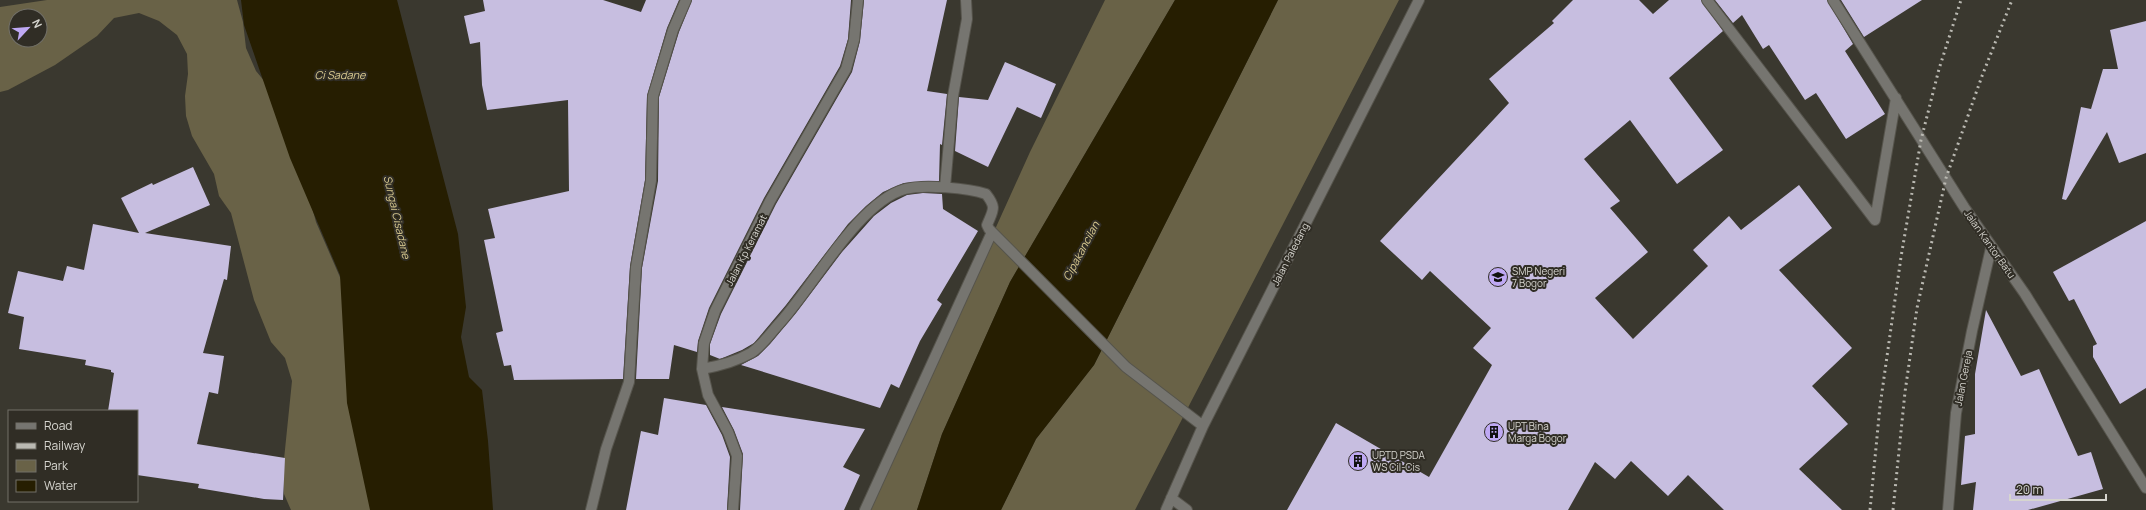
<svg xmlns="http://www.w3.org/2000/svg" width="2146" height="510" viewBox="0 0 2146 510" font-family="Manrope,sans-serif">
<style>
.green{fill:#696247;fill-rule:evenodd}
.water{fill:#261e01}
.building{fill:#c7bee0}
.lines{fill:none;stroke-linecap:round;stroke-linejoin:round}
.minor-casing{stroke:#56544c;stroke-width:12}
.minor{stroke:#767570;stroke-width:10}
.rail{stroke:#bab9b2;stroke-width:3;stroke-dasharray:2 4;stroke-linecap:butt}
.labels{text-anchor:middle;stroke-width:4;stroke-linejoin:round;paint-order:stroke}
.street-label{font-size:10px;fill:#d6d5cf;stroke:#302d25}
.poi-label{font-size:10px;fill:#d6d5cf;stroke:#302d25;text-anchor:start}
.water-label{font-size:11px;font-style:italic;fill:#d9ca90;stroke:#302d25}
</style>
<rect width="100%" height="100%" fill="#3a382f"/>
<path class="green" d="M47,0H237L243,22L246,48L256,71L285,106L316,222L346,291L382,510H291L284,494L283,469L292,381L285,358L271,342L254,300L231,213L219,196L214,174L192,136L186,116L185,96L188,74L187,54L177,35L159,21L139,13L114,18L97,36L55,65L8,90L0,92V7ZM16,16H40V40H16Z
M1105,0H1175L1010,282L942,434L917,510H865L940,351L1030,152Z
M1278,0H1399L1135,510H1001L1036,439L1094,365Z"/>
<path class="water" d="M241,0H397L458,234L466,307L461,337L469,377L482,390L488,441L493,510H370L347,403L340,275L290,158L244,25Z
M1175,0H1278L1094,365L1036,439L1001,510H917L942,434L1010,282Z"/>
<path class="building" d="M483,0H603L641,12L646,0H679L667,28L647,96L645,180L630,266L623,379L514,380L511,365L504,366L496,333L503,331L484,240L495,238L488,209L569,191L568,100L487,110L482,85L480,42L470,44L464,16L485,11Z
M692,0H851L848,39L840,66L764,198L709,308L698,341L697,352L674,345L669,379H636L642,268L658,181L659,97L679,32Z
M864,0H947L927,91L947,94L942,145L940,144L939,181L904,183L883,192L866,206L848,224L786,305L754,343L742,350L725,357L720,359L710,355V344L721,314L776,204L852,72L860,41Z
M1573,0H1639L1653,14L1669,0H1701L1723,31L1669,78L1723,150L1677,184L1630,120L1584,159L1620,201L1610,208L1648,252L1595,298L1633,339L1708,266L1693,250L1729,216L1741,230L1799,185L1832,228L1779,270L1852,348L1812,386L1848,424L1799,469L1842,510H1724L1688,475L1668,496L1631,461L1615,479L1595,462L1568,510H1287L1336,423L1429,477L1492,365L1473,348L1491,328L1430,271L1422,280L1380,241L1509,103L1489,79L1554,23L1552,21Z
M1715,0H1827L1853,44L1845,51L1885,114L1846,139L1816,93L1805,100L1769,45L1763,49L1742,15L1733,23Z
M1841,0H1922L1864,37Z
M2146,21V153L2119,163L2107,132L2066,200L2062,199L2081,107L2091,109L2103,69H2118L2110,30Z
M1005,62L1056,84L1041,118L1017,107L988,167L955,151L959,97L988,100Z
M193,167L210,205L145,233L231,246L227,280L224,279L203,353L224,356L218,394L209,392L197,444L285,458L283,500L264,499L198,488L199,484L137,475V411H108L114,373L111,372V370L85,365L86,360L19,349L24,317L8,313L18,271L63,281L67,266L84,270L93,224L139,233L121,198L152,183L153,185Z
M923,193L942,194L943,209L978,231L937,300L942,304L920,341L899,388L891,384L880,408L741,365L758,356L770,344L796,313L842,252L874,216L891,203L907,195Z
M2146,221V388L2120,404L2093,357V346L2097,344L2074,299L2069,301L2053,272Z
M1986,310L2021,376L2039,369L2078,456L2091,452L2103,489L2028,510H1973L1976,482L1961,485L1965,436L1975,434V374Z
M664,398L706,405L722,435L730,457L727,510H626L641,431L658,435Z
M722,407L865,429L843,467L860,475L844,510H740L743,454L734,430Z"/>
<g class="lines">
<g class="minor-casing">
<path id="minor" d="M1707,0L1875,220
M1833,0L1964,207L2025,294L2146,488
M945,187L953,96L967,19L966,0
M1875,220L1896,98
M702,369C719,366 735,362 751,353C761,347 770,334 778,325C812,289 858,202 905,189C924,184 968,188 986,194C997,208 993,210 987,225L989,229L1126,367L1203,426
M1171,498L1187,510
M591,510L606,449L629,382L636,267L651,181L653,96L673,30L686,0
M733,510L737,456L728,432L708,395L702,369L704,343L715,311L770,201L846,69L854,40L858,0
M865,510L992,232
M1166,510L1203,426L1419,0
M1948,510L1956,413L1972,331L1991,248"/>
</g>
<use href="#minor" class="minor"/>
<path class="rail" d="M1870,510L1880,406L1901,257L1921,140L1939,69L1961,0
M1893,510L1905,392L1917,308L1946,178L1982,76L2012,0"/>
</g>
<defs>
<g id="school-disc" transform="scale(1)"><circle r="9.5" fill="#bfa9f4" stroke="#302d25"/><path d="M0-5L7-2L0 1L-7-2ZM-4 1L0 2.5L4 1V4Q0 6-4 4Z" fill="#111"/></g>
<g id="building-disc" transform="scale(1)"><circle r="9.5" fill="#bfa9f4" stroke="#302d25"/><path d="M-4-6H4V6H1V3H-1V6H-4ZM-2.5-4.3h1.7v1.8h-1.7ZM.8-4.3h1.7v1.8H.8ZM-2.5-1h1.7V.8h-1.7ZM.8-1h1.7V.8H.8Z" fill="#111"/></g>
</defs>
<g fill-rule="evenodd">
<use href="#school-disc" x="1498" y="277"/>
<use href="#building-disc" x="1494" y="432"/>
<use href="#building-disc" x="1358" y="461"/>
</g>
<g class="labels">
<g class="street-label">
<text transform="translate(1990 244) rotate(55)" y="4">Jalan Kantor Batu</text>
<text transform="translate(746 250) rotate(-63)" y="4">Jalan Kp Keramat</text>
<text transform="translate(1290 254) rotate(-63)" y="4">Jalan Paledang</text>
<text transform="translate(1963 378) rotate(-79)" y="4">Jalan Gereja</text>
</g>
<g class="poi-label">
<text x="1512" y="275">SMP Negeri<tspan x="1512" dy="12">7 Bogor</tspan></text>
<text x="1508" y="430">UPT Bina<tspan x="1508" dy="12">Marga Bogor</tspan></text>
<text x="1372" y="459">UPTD PSDA<tspan x="1372" dy="12">WS Cil-Cis</tspan></text>
</g>
<g class="water-label">
<text x="340" y="79">Ci Sadane</text>
<text transform="translate(397 217) rotate(77)" y="4">Sungai Cisadane</text>
<text transform="translate(1081 251) rotate(-62)" y="4">Cipakancilan</text>
</g>
</g>
<rect x="8" y="410" width="130" height="92" fill="#302d25" stroke="#727069"/>
<rect x="16" y="423" width="20" height="6" fill="#767570" stroke="#727069"/>
<text x="44" y="430" font-size="12" fill="#d6d5cf">Road</text>
<rect x="16" y="443" width="20" height="6" fill="#bab9b2" stroke="#727069"/>
<text x="44" y="450" font-size="12" fill="#d6d5cf">Railway</text>
<rect x="16" y="460" width="20" height="12" fill="#696247" stroke="#727069"/>
<text x="44" y="470" font-size="12" fill="#d6d5cf">Park</text>
<rect x="16" y="480" width="20" height="12" fill="#261e01" stroke="#727069"/>
<text x="44" y="490" font-size="12" fill="#d6d5cf">Water</text>
<g transform="translate(28 28) rotate(64)"><circle r="19" fill="#302d25" stroke="#727069"/>
<path d="M0-3L7 15L0 10L-7 15Z" fill="#bfa9f4"/>
<text y="-6" font-size="11" font-weight="bold" text-anchor="middle" fill="#d6d5cf">N</text>
</g>
<path d="M2010 494v6h96v-6" fill="none" stroke="#d6d5cf" stroke-width="2"/>
<text x="2016" y="494" font-size="12" fill="#d6d5cf" stroke="#302d25" stroke-width="3" paint-order="stroke">20 m</text>
</svg>
